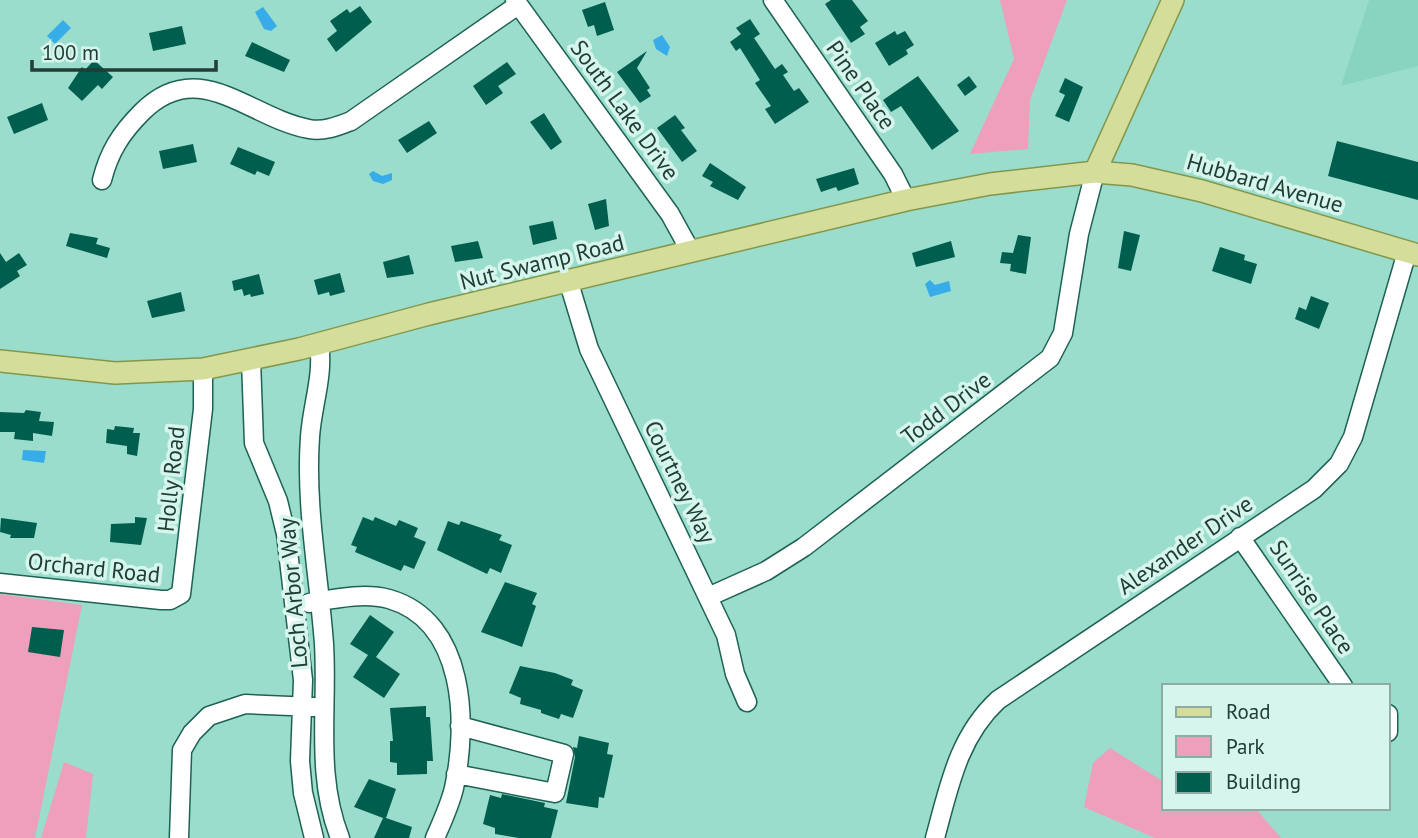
<svg xmlns="http://www.w3.org/2000/svg" width="1418" height="838" viewBox="0 0 1418 838" font-family="'PT Sans',sans-serif">
<style>
.built{fill:#88d4c1}
.green{fill:#ee9fbb}
.water{fill:#37ace9}
.building{fill:#005e4e}
.lines{fill:none;stroke-linecap:round;stroke-linejoin:round}
.minor-casing{stroke:#1e6254;stroke-width:21}
.major-casing{stroke:#83974b;stroke-width:24}
.minor{stroke:#fff;stroke-width:18}
.major{stroke:#d4de9a;stroke-width:21}
.labels{text-anchor:middle;stroke-width:7;stroke-linejoin:round;paint-order:stroke}
.street-label{font-size:23px;fill:#213d36;stroke:#d6f6ed}
</style>
<rect width="100%" height="100%" fill="#9bddcc"/>
<path class="built" d="M1369,0H1418V66L1341,86Z"/>
<path class="green" d="M1000,0H1067L1030,100L1028,149L970,154L1014,59Z
M0,594L82,605L35,838H0Z
M1110,748L1164,782V808H1255L1281,838H1155L1084,807L1093,763Z
M64,762L93,774L86,838H41Z"/>
<path class="water" d="M263,7L277,26L271,31L264,29L255,12Z
M63,20L71,28L55,44L47,36Z
M662,35L670,47L667,56L656,49L653,40Z
M373,171L382,176L392,173V180L383,184L373,181L369,174Z
M930,280L935,285L949,281L951,291L930,297L925,284Z
M23,450L46,451L44,463L22,460Z"/>
<path class="building" d="M831,0H852L868,21L860,27L865,34L851,43L825,4Z
M605,2L614,30L597,36L594,25L588,27L582,10Z
M360,6L372,22L336,52L327,39L337,31L330,21L347,9L350,13Z
M750,19L760,34L754,38L775,69L782,64L788,72L783,75L794,91L799,88L809,102L775,124L765,109L771,106L755,83L760,80L740,48L736,51L730,42L741,34L736,28Z
M182,26L186,44L153,51L149,33Z
M895,31L897,35L905,31L914,45L906,50L908,54L889,66L875,43Z
M252,42L290,60L284,72L245,56Z
M647,51L637,68L650,88L647,90L651,96L640,103L617,72Z
M94,60L113,77L102,89L98,85L82,101L68,88L82,67L85,70Z
M507,62L516,74L498,86L503,93L486,105L473,86Z
M918,76L959,131L932,150L901,106L891,112L883,100Z
M969,76L977,87L965,96L957,85Z
M1065,78L1083,87L1069,122L1055,116L1065,95L1059,92Z
M42,103L48,120L14,134L7,117Z
M544,113L562,142L551,150L530,122Z
M675,115L685,128L681,130L697,151L682,162L657,128Z
M429,121L437,133L407,153L398,140Z
M1337,141L1418,162V200L1328,176Z
M193,144L197,162L163,169L159,151Z
M238,147L275,162L269,176L257,171L255,175L230,164Z
M710,163L746,187L738,200L710,186L713,182L702,176Z
M854,168L859,184L838,191L836,187L821,192L816,179Z
M606,199L609,226L595,230L588,204Z
M553,221L557,239L533,245L529,226Z
M1124,231L1140,235L1131,271L1118,268Z
M70,233L98,238L96,244L110,248L107,258L66,246Z
M1018,235L1031,237L1026,274L1010,271L1011,264L1000,263L1002,252L1013,253Z
M478,241L483,258L455,262L451,246Z
M951,241L955,257L916,267L912,253Z
M1220,247L1245,255L1244,260L1257,264L1251,284L1212,271Z
M0,253L6,262L19,253L27,265L17,271L20,276L0,289Z
M409,255L414,274L387,278L383,262Z
M340,273L345,292L330,296L329,292L318,295L314,280Z
M259,274L264,294L251,297L250,294L244,296L242,289L234,291L232,281Z
M181,292L185,311L152,318L147,301Z
M1311,296L1329,303L1319,329L1295,319L1299,307L1306,310Z
M26,410L41,412L39,421L54,422L52,436L33,433V441L14,439L15,432H0V412L24,413Z
M115,426L134,428L133,433H140L137,456L127,454V446L106,443L107,429L114,430Z
M135,517L147,518L141,545L110,542L111,524L135,523Z
M363,517L373,521L375,517L396,526L399,520L418,528L414,537L426,542L414,569L404,565L401,571L355,552L357,547L351,545Z
M1,518L37,523L34,538H10L11,535L0,532Z
M448,521L459,525L461,521L502,535L499,540L512,545L501,573L490,568L487,574L437,550Z
M505,582L537,593L532,604L536,606L522,647L481,632Z
M370,615L394,632L376,657L400,674L384,698L353,677L368,655L350,644Z
M32,627L64,630L60,657L28,652Z
M520,666L555,673L573,680L571,685L583,690L573,718L561,714L559,719L541,713V710L520,704L521,698L509,693Z
M426,706V717H430L433,761H427V774L397,775V763L390,762V741H393L390,708Z
M579,736L609,743L607,754L613,755L604,798L599,797L598,808L566,803L575,757L573,747L577,748Z
M369,779L396,789L386,818L412,827L409,838H374L383,818L354,807Z
M502,794L545,803L544,807L558,810L551,838H519L495,834V828L483,824L490,795L501,798Z"/>
<g class="lines">
<g class="minor-casing">
<path id="minor" d="M515,0L670,214L691,252
M773,0L893,174L906,200
M102,180C109,152 121,133 142,112C199,55 249,118 309,129C324,132 338,126 351,121L518,5
M569,283L589,349L726,635L735,674L747,702
M319,343C324,376 312,405 310,437C305,506 319,575 324,644C328,710 315,775 340,838
M251,360L254,443L278,501L286,534L303,680L300,761L303,793L314,838
M1240,537L1343,686
M0,583L161,600H170L181,594L203,409V369
M708,597L766,571L804,547L1050,358L1063,333L1079,234L1095,172
M309,603C333,599 364,592 389,599C466,621 468,724 454,788C450,805 442,822 435,838
M1388,714V732
M456,774L555,793L564,754L460,726
M179,838L182,750L192,733L209,716L245,704L314,707
M935,838C949,787 958,737 998,700L1314,489L1339,464L1353,437L1407,252"/>
</g>
<g class="major-casing">
<path id="major" d="M1095,172L1173,0
M0,361L115,373L203,369L299,349L429,314L906,200L990,184L1095,172L1132,175L1202,191L1418,255"/>
</g>
<use href="#minor" class="minor"/>
<use href="#major" class="major"/>
</g>
<g class="labels">
<g class="street-label">
<text transform="translate(861 85) rotate(55)" y="8">Pine Place</text>
<text transform="translate(625 110) rotate(54)" y="8">South Lake Drive</text>
<text transform="translate(1265 183) rotate(16)" y="8">Hubbard Avenue</text>
<text transform="translate(542 262) rotate(-14)" y="8">Nut Swamp Road</text>
<text transform="translate(946 408) rotate(-37)" y="8">Todd Drive</text>
<text transform="translate(171 479) rotate(-84)" y="8">Holly Road</text>
<text transform="translate(680 482) rotate(64)" y="8">Courtney Way</text>
<text transform="translate(1185 545) rotate(-34)" y="8">Alexander Drive</text>
<text transform="translate(94 568) rotate(6)" y="8">Orchard Road</text>
<text transform="translate(293 593) rotate(-95)" y="8">Loch Arbor Way</text>
<text transform="translate(1312 597) rotate(56)" y="8">Sunrise Place</text>
</g>
</g>
<rect x="1162" y="684" width="228" height="126" fill="#d6f6ed" stroke="#8eaca4" stroke-width="2"/>
<rect x="1176" y="707" width="35" height="10" fill="#d4de9a" stroke="#8eaca4" stroke-width="2"/>
<text x="1226" y="719" font-size="21" fill="#213d36">Road</text>
<rect x="1176" y="736" width="35" height="21" fill="#ee9fbb" stroke="#8eaca4" stroke-width="2"/>
<text x="1226" y="754" font-size="21" fill="#213d36">Park</text>
<rect x="1176" y="772" width="35" height="21" fill="#005e4e" stroke="#8eaca4" stroke-width="2"/>
<text x="1226" y="789" font-size="21" fill="#213d36">Building</text>
<path d="M32 60v10h184v-10" fill="none" stroke="#213d36" stroke-width="3.5"/>
<text x="42" y="60" font-size="21" fill="#213d36" stroke="#d6f6ed" stroke-width="5" paint-order="stroke">100 m</text>
</svg>
